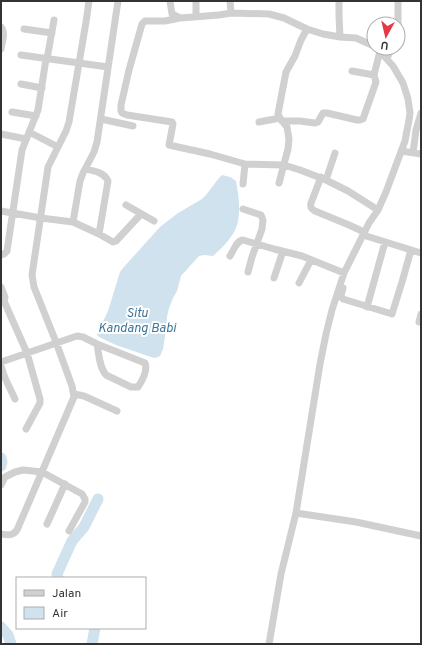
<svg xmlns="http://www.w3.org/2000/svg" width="422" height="645" viewBox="0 0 422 645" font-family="Overpass,sans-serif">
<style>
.water{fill:#cfe2ee}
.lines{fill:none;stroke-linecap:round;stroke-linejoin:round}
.river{stroke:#cfe2ee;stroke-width:11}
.minor{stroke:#d0d0d0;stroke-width:7}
.labels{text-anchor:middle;stroke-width:4;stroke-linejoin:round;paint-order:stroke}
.water-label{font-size:13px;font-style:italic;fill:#3f7597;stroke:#fff}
</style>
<rect width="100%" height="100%" fill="#fff"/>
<path class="water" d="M222,175L230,177L236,181C239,197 242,218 234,232C229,241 221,249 213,256L204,255L199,256L181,276L177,291L173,298L169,308L167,317L166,330L163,349L160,356L155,358L151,357L116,345L99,337L97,335L98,332L102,324L108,311L120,272L123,268L160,227L178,213L202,199L206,195L219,178Z"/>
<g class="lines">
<path class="river" d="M1,458L2,462L1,466
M58,578L57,574L72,541L84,527L98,499
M1,627L8,635L11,644
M92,644L95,628"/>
<path class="minor" d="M170,1L172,14L180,18L219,15L231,13L269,14L284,18L307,29L323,34L340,37L356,38L374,46
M196,1V16
M230,1L231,13
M339,1V16L340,37
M180,18L165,21H145L142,24L129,70L121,105V111L122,113L127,115L172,122L173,124L169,145L210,154L245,164L284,165L300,170L326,180L348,191L378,210
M1,27C6,33 2,42 1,49
M24,29L52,33
M398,29V1
M21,55L108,67
M387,58L392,48
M47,59L54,20
M352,71L374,75
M21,84L42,88
M12,112L36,116
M101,119L133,126
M282,121H300L315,123L318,122L323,113H327L357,120H360L363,119L376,82L374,75L380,51
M259,122L280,118
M29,132L58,147
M1,134L26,139
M401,151L421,154
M413,153L416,130L421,113
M85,169C94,171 104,172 108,181L99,234
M321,177L311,203C310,207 311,209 315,211L349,225L364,232
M326,180L335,153
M279,183L288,149L289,139L287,127L280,118L278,114L281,98L286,72L295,56L301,40L307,29
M243,184L245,164
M126,205L154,221
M243,209L261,215L263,220L262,229L252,257L248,272
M1,211L41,218L73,222L99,234L113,242L116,241L141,214
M73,222L80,181L83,173L94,152L97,142L118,1
M363,235L421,253
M1,255L4,254L7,251L22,150L38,110L46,59
M230,256C234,250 236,241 243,240L274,249L302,256L344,273
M274,278L283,251
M299,283L311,260
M1,287L5,297L4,301L27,353L40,399V403L26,429
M343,288L341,296L343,299L392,314L402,282L411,250
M367,307L385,242
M421,314L419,322H421
M1,362L71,338L77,336L83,337L97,344L145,363C148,371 142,381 138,387H131L106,375C99,367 99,354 97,344
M1,366L5,378L15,399
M74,394L84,396L117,411
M1,485L5,477L15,472L23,470L42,472L82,494L85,499V502L69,531
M296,513L356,522L421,536
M47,524L65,484
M1,534C8,535 13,536 17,530L74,397L72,386L56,342L34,287L32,275L48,167L66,131L69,122L86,22L89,1
M269,644L281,574L296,513L320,364L326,334L332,310L344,273L369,223L378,210L386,192L405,141L409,120L410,113L408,99L403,83L393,66L377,48"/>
</g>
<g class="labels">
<g class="water-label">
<text x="137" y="317">Situ<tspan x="137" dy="15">Kandang Babi</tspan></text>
</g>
</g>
<rect width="422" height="645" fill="none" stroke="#333333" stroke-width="4"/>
<rect x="16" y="577" width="130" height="52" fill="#ffffff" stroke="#adadad"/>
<rect x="24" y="590" width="20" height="6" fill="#d0d0d0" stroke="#adadad"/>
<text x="52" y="597" font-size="12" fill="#333333">Jalan</text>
<rect x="24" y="607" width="20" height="12" fill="#cfe2ee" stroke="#adadad"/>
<text x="52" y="617" font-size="12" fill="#333333">Air</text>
<g transform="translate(386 36) rotate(188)"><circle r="19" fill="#ffffff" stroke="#adadad"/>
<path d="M0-3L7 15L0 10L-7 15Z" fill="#e63946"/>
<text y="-6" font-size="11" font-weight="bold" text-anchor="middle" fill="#333333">U</text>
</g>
</svg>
